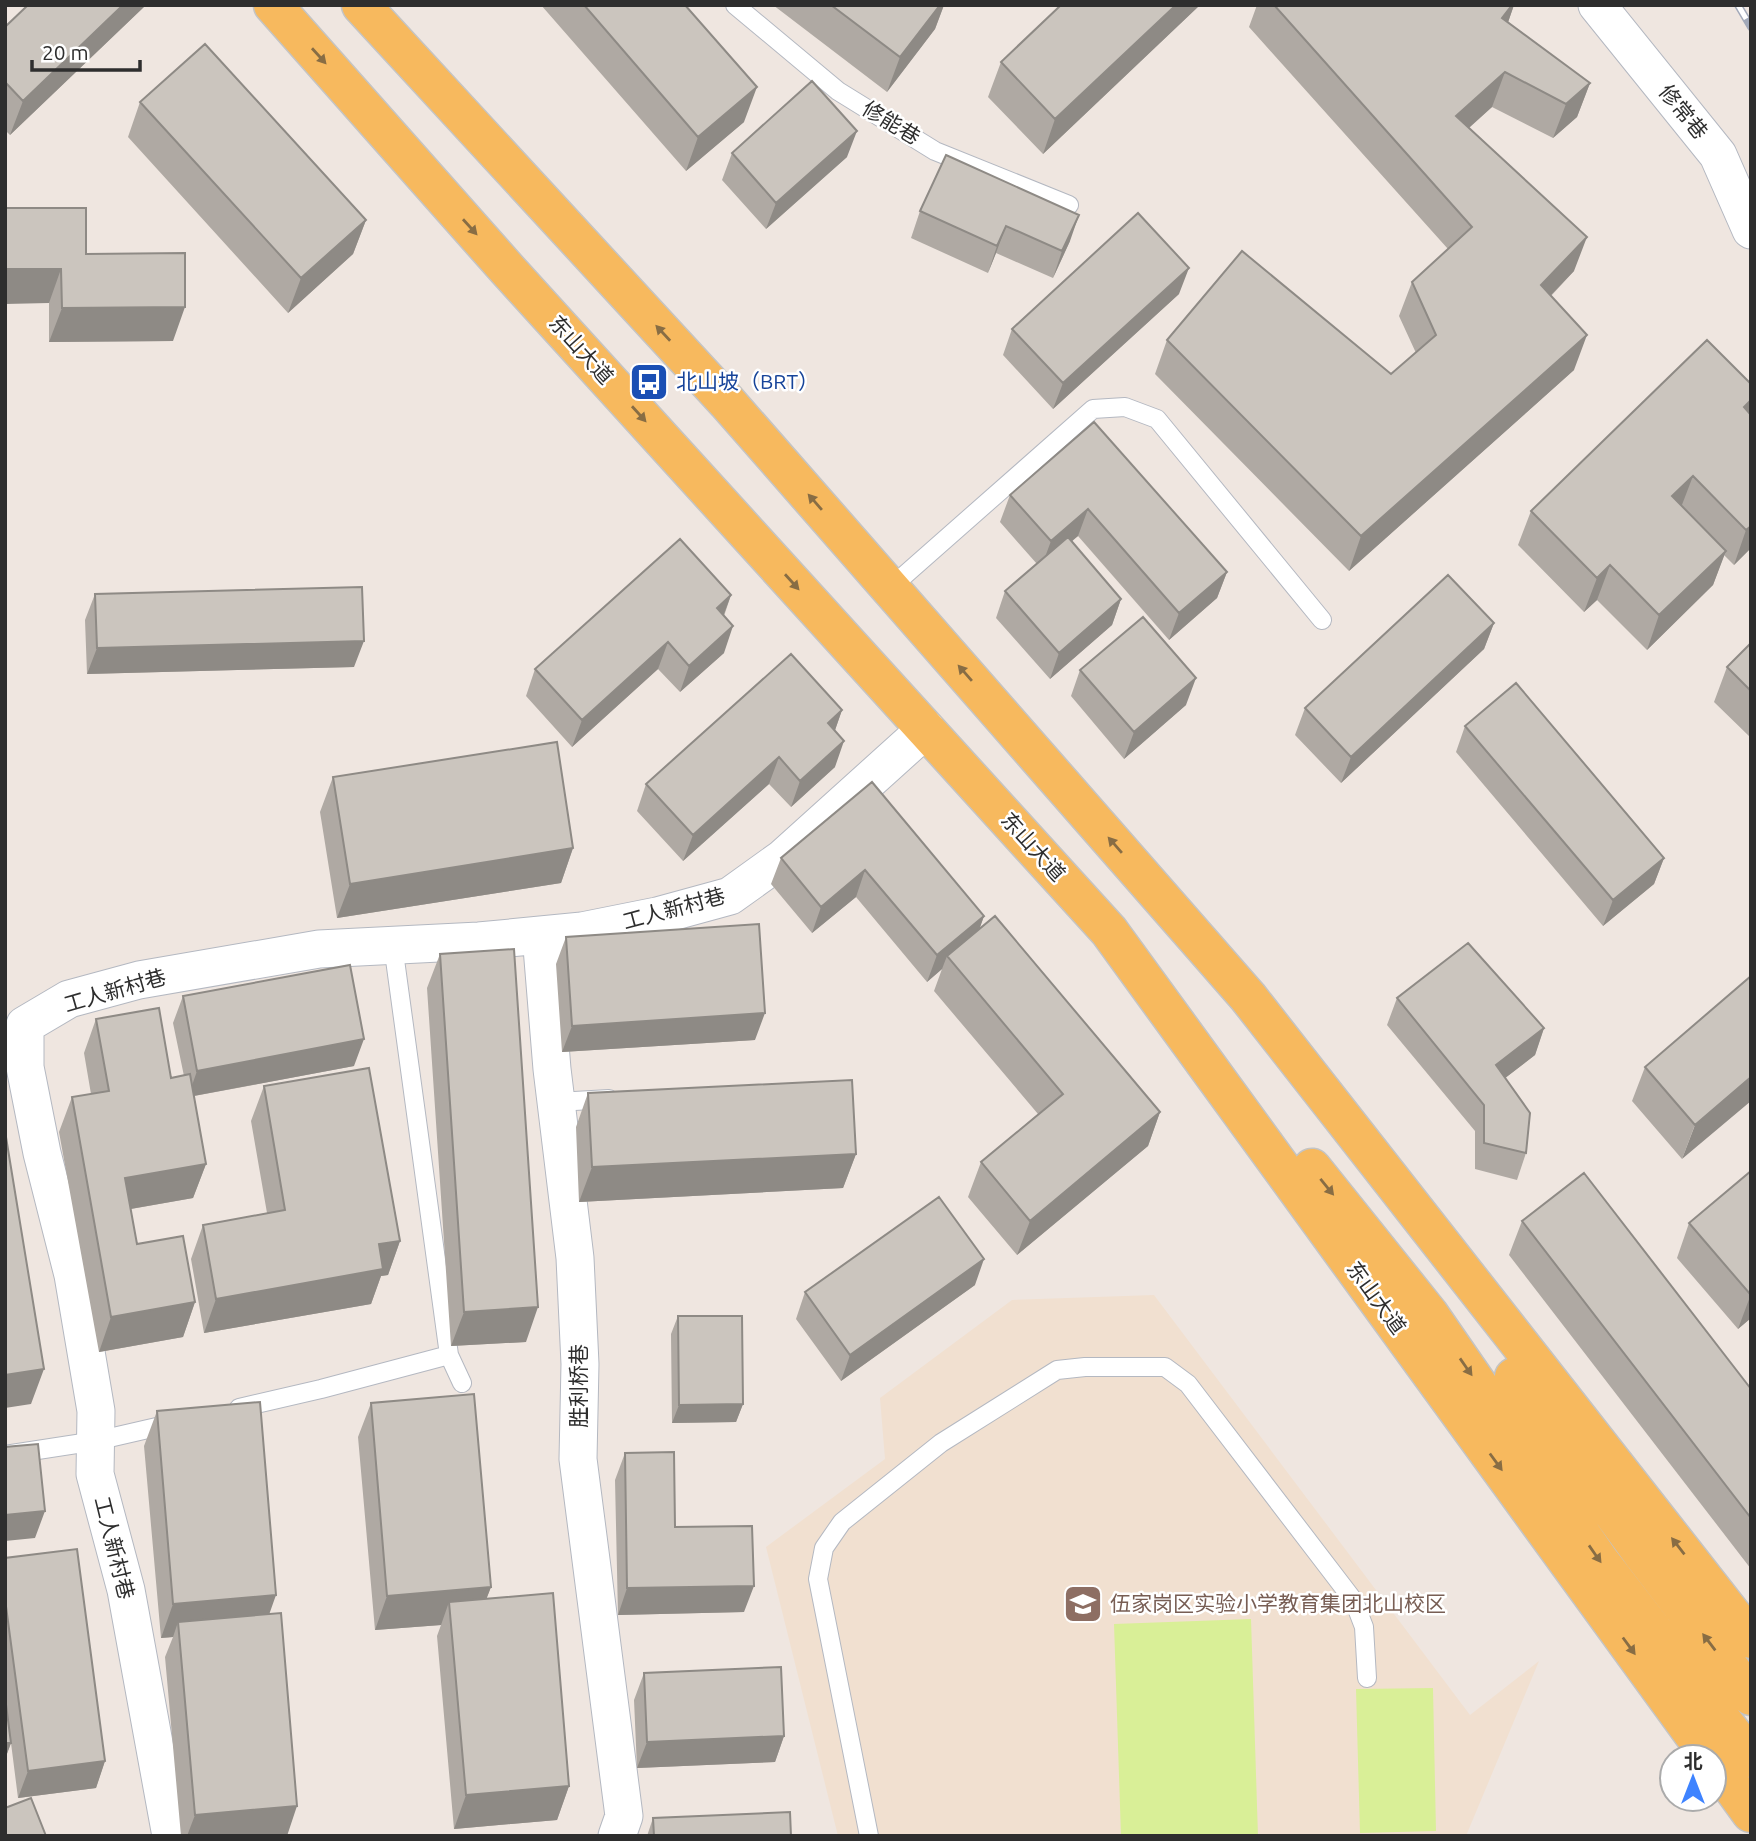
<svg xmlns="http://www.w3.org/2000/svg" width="1756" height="1841" viewBox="0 0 1756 1841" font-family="Ubuntu,'Noto Sans SC',sans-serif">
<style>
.education{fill:#f1e0d0}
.pitch{fill:#d9ef97}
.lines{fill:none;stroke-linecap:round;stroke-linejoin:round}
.lane-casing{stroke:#b4b8c1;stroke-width:20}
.street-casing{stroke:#b4b8c1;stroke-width:39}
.primary-casing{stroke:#c4c4c4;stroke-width:41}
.lane{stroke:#fff;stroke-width:18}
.street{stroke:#fff;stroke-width:37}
.primary{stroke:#f7b95e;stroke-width:38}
.rail-casing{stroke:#a2a9b9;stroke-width:8}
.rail{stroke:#fff;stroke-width:5;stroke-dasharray:16;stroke-linecap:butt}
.wall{fill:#afa9a3}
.shaded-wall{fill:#8e8a85}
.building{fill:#cbc5be;stroke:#8e8a85;stroke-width:2}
.oneway{fill:#886d44}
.labels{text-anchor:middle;stroke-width:5;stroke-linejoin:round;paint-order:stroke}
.street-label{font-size:21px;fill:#2e2e2e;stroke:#fff}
.transit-label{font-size:21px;fill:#164399;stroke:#fff;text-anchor:start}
.education-label{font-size:21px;fill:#785e54;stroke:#fff;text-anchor:start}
</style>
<rect width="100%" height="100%" fill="#efe6e0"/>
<path class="education" d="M1154,1295L1470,1715L1539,1661L1466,1836H838L766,1547L885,1459L880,1398L1012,1300Z"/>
<path class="pitch" d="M1251,1619L1258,1836H1121L1114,1624Z
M1433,1688L1436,1831L1360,1833L1356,1689Z"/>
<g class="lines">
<g class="lane-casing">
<path id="lane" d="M735,5L838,91L935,151L1069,205
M890,588L1093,409L1125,407L1157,419L1322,620
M393,945L449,1355L462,1383
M557,1102L609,1099
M239,1408L321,1389L449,1355
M5,1455L96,1441L174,1423
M869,1836L818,1579L824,1548L842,1522L941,1443L1057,1370L1085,1367H1165L1188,1384L1354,1601L1364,1627L1367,1678"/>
</g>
<g class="street-casing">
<path id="street" d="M1597,5L1718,155L1751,230
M541,935L552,1069L575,1258L580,1364L578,1459L624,1816L617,1836
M171,1836L126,1590L95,1474L96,1411L73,1275L42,1153L25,1067V1025L69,999L139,980L319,949L479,941L582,931L657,916L730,896L783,858L926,729"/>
</g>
<g class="primary-casing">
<path id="primary" d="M273,5L507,269L1109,931L1710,1757
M361,5L727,402L1248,997L1751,1639
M1312,1168L1429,1314L1599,1560L1751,1758
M1514,1377L1644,1556L1751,1696
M1714,1762L1751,1813"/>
</g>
<use href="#lane" class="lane"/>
<use href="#street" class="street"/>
<use href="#primary" class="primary"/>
<g class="rail-casing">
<path id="rail" d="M1738,5L1751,27"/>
</g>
<use href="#rail" class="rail"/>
</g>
<path class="wall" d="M146,5L10,135L5,130V27Z
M541,5H685L744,122L686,171Z
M773,5H944L935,29L887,92Z
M1200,5L1043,154L988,97L1001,62Z
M1257,5H1514L1508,22L1590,83L1577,117L1553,138L1492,107L1469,128L1574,271L1551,296L1574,370L1349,571L1155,374L1167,340L1391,374L1416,353L1399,316L1412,282L1448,249L1249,27Z
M140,102L366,220L353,254L288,313L128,137Z
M732,153L847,157L766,229L722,180Z
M946,155L1070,241L1053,278L996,253L988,273L911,238L920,211Z
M86,254L173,341L49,342V303H5Z
M1179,294L1053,409L1003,355L1012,329Z
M1751,384V548L1734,565L1724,555L1713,585L1647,650L1597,600L1584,612L1518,545L1531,511Z
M1094,422L1227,572L1217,598L1169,640L1078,536L1071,541L1121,599L1112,625L1050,679L996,618L1005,591L1037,564L1000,522L1010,495Z
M95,594L354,667L87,674L85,620Z
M731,595L724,616V653L680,692L658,669L572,747L526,696L535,669Z
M1494,623L1484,649L1341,783L1295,735L1305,708Z
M1751,643V738L1714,702L1727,667Z
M1080,670L1186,705L1124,759L1071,696Z
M842,710L835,730V767L791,807L769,784L683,861L637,811L646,784Z
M1465,726L1664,858L1654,884L1603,926L1456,752Z
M333,777L573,848L561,883L337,918L320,812Z
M872,782L984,916L979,929L1160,1112L1148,1146L1017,1255L968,1197L981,1162L1038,1114L934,991L942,969L927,982L856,897L812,933L771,884L781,858Z
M566,937L755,1040L562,1052L556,964Z
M440,954L526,1342L451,1346L427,988Z
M1751,976L1682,1159L1632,1101L1645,1067Z
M183,996L354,1066L194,1096L206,1164L193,1198L131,1209L137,1244L195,1302L183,1337L99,1352L59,1132L72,1097L91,1094L84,1053L96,1019L171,1078L184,1076L173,1023Z
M1397,998L1544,1028L1535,1055L1505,1078L1526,1153L1517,1180L1475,1169V1131L1387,1025Z
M264,1086L400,1241L388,1275L381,1276L371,1304L204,1333L191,1259L203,1225L267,1213L251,1121Z
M588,1093L856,1154L843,1188L579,1202L576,1127Z
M1751,1171V1318L1738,1329L1677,1258L1689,1223Z
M1522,1221L1751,1389V1569L1509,1255Z
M975,1285L841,1381L796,1319L805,1292Z
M678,1316L743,1404L736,1422L672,1423L671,1334Z
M371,1403L491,1587L486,1599L569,1786L557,1820L454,1829L437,1636L441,1625L375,1630L358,1437Z
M157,1411L269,1614L287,1836H181L165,1657L173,1637L161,1638L144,1446Z
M625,1453L675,1527L744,1612L618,1615L615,1480Z
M5,1558L105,1761L96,1788L18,1798L11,1743L5,1759Z
M644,1673L784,1736L775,1762L637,1768L634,1700Z
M653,1818L791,1836H647Z"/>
<path class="shaded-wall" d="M123,5H146L10,135L23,101Z
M940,5H944L935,29L887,92L900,57Z
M1176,5H1200L1043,154L1055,119Z
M1512,5H1514L1504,34L1502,18Z
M1505,72L1492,107L1443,151L1456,116Z
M1590,83L1577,117L1553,138L1566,104Z
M757,87L744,122L686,171L698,137Z
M857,131L847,157L766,229L776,203Z
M1079,215L1070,241L1053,278L1062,251Z
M366,220L353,254L288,313L301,278Z
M1006,226L996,253L988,273L997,246Z
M1587,237L1574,271L1528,319L1541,285Z
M1189,268L1179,294L1053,409L1063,383Z
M5,269H61L49,303L5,304Z
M185,307L173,341L49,342L62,308Z
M1587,335L1574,370L1349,571L1361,536Z
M1751,400V414L1746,427L1744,407Z
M1693,476L1680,510L1672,496Z
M1088,509L1078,536L1041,568L1051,541Z
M1751,526V548L1734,565L1746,530Z
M1726,551L1713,585L1647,650L1659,615Z
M1610,565L1597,600L1584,612L1597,578Z
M1227,572L1217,598L1169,640L1179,613Z
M731,595L721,622L717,608Z
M1121,599L1112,625L1050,679L1059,653Z
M1494,623L1484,649L1341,783L1351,757Z
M733,626L724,653L680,692L689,666Z
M364,641L354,667L87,674L97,648Z
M668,642L658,669L572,747L582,720Z
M1196,678L1186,705L1124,759L1134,732Z
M842,710L833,736L828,723Z
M844,741L835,767L791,807L800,781Z
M779,757L769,784L683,861L693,835Z
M573,848L561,883L337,918L350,884Z
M1664,858L1654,884L1603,926L1613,900Z
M865,870L856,897L812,933L821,907Z
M984,916L975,942L947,956L942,969L927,982L937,955Z
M765,1013L755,1040L562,1052L572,1026Z
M1544,1028L1535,1055L1487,1092L1496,1065Z
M364,1039L354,1066L188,1097L197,1071Z
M1751,1077V1101L1682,1159L1695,1125Z
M1160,1112L1148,1146L1017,1255L1030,1221Z
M856,1154L843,1188L579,1202L592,1167Z
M206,1164L193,1198L113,1212L125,1178Z
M400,1241L388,1275L381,1276L371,1304L204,1333L216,1299L379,1244Z
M984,1259L975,1285L841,1381L850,1355Z
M1751,1294V1318L1738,1329Z
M195,1302L183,1337L99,1352L111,1317Z
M538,1307L526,1342L451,1346L464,1312Z
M44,1369L31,1404L5,1408V1375Z
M743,1404L736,1422L672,1423L679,1405Z
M45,1511L35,1538L5,1541V1515Z
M754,1586L744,1612L618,1615L627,1588Z
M491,1587L478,1621L449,1602L441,1625L375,1630L387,1596Z
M276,1595L264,1629L178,1622L173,1637L161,1638L173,1604Z
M784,1736L775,1762L637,1768L647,1742Z
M5,1743H11L5,1759Z
M105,1761L96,1788L18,1798L28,1771Z
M569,1786L557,1820L454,1829L466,1795Z
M297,1806L287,1836H187L195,1815Z"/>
<path class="building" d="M28,5H123L23,101L5,82V27Z
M584,5H685L757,87L698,137Z
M831,5H940L900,57Z
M1061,5H1176L1055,119L1001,62Z
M1274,5H1512L1502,18L1590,83L1566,104L1505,72L1456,116L1587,237L1541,285L1587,335L1361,536L1167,340L1242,251L1391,374L1436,335L1412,282L1472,227Z
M205,44L366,220L301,278L140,102Z
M812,81L857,131L776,203L732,153Z
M946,155L1079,215L1062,251L1006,226L997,246L920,211Z
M5,208H86V254L185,253V307L62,308L61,269H5Z
M1138,213L1189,268L1063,383L1012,329Z
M1707,340L1751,384V400L1744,407L1751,415V526L1746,530L1693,476L1672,496L1726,551L1659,615L1610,565L1597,578L1531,511Z
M1094,422L1227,572L1179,613L1088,509L1051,541L1010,495Z
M1068,537L1121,599L1059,653L1005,591Z
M680,539L731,595L717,608L733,626L689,666L668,642L582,720L535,669Z
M1448,575L1494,623L1351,757L1305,708Z
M362,587L364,641L97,648L95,594Z
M1143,617L1196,678L1134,732L1080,670Z
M1751,643V691L1727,667Z
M791,654L842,710L828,723L844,741L800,781L779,757L693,835L646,784Z
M1516,683L1664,858L1613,900L1465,726Z
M557,742L573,848L350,884L333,777Z
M872,782L984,916L937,955L865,870L821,907L781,858Z
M995,916L1160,1112L1030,1221L981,1162L1063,1094L947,956Z
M759,924L765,1013L572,1026L566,937Z
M1468,943L1544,1028L1496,1065L1530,1113L1526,1153L1484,1143V1105L1397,998Z
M514,949L538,1307L464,1312L440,954Z
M350,965L364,1039L197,1071L183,996Z
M1751,976V1077L1695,1125L1645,1067Z
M159,1008L171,1078L190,1074L206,1164L125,1178L137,1244L183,1236L195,1302L111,1317L72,1097L109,1091L96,1019Z
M369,1068L400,1241L379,1244L383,1269L216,1299L203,1225L285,1210L264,1086Z
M852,1080L856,1154L592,1167L588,1093Z
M5,1131L44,1369L5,1375Z
M1751,1171V1294H1750L1689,1223Z
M1584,1173L1751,1389V1518L1522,1221Z
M939,1197L984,1259L850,1355L805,1292Z
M678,1316H742L743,1404L679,1405Z
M474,1394L491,1587L387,1596L371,1403Z
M260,1402L276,1595L173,1604L157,1411Z
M38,1444L45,1511L5,1515V1447Z
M674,1452L675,1527L752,1526L754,1586L627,1588L625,1453Z
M77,1549L105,1761L28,1771L5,1599V1558Z
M553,1593L569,1786L466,1795L449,1602Z
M281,1613L297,1806L195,1815L178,1622Z
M781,1667L784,1736L647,1742L644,1673Z
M5,1697L11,1743H5Z
M31,1798L46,1836H5V1808Z
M790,1812L791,1836H654L653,1818Z"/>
<defs><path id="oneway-solid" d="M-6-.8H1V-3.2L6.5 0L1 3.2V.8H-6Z" transform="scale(1.75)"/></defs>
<g class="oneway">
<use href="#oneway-solid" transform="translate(319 56) rotate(48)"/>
<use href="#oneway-solid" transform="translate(470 227) rotate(48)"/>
<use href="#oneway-solid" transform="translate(663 333) rotate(-133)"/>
<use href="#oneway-solid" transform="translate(639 414) rotate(48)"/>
<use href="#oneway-solid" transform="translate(815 502) rotate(-131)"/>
<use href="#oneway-solid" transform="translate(792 582) rotate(48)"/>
<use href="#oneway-solid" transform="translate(965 673) rotate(-131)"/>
<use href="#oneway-solid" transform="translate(1115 845) rotate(-131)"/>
<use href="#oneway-solid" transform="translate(1327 1187) rotate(51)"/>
<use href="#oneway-solid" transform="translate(1466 1367) rotate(55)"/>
<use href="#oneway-solid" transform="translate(1496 1462) rotate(54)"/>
<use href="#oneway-solid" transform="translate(1678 1546) rotate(-128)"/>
<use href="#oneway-solid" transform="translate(1595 1554) rotate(55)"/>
<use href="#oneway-solid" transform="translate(1709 1642) rotate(-127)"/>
<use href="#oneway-solid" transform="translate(1629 1646) rotate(54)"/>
</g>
<defs>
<g id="bus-square" transform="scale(2.0125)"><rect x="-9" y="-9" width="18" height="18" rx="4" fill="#1a4fb4" stroke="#fff"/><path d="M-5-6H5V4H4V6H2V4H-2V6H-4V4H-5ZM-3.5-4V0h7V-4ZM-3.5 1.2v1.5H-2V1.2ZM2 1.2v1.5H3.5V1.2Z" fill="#fff"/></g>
<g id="school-square" transform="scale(2.0125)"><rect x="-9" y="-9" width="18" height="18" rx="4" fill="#8d6e63" stroke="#fff"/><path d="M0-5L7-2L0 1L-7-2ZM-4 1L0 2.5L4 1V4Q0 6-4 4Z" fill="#fff"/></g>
</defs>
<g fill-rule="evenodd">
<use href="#bus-square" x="649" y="382"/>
<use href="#school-square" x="1083" y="1604"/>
</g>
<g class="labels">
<g class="street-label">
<text transform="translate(1683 112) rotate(51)" y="7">修常巷</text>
<text transform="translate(891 123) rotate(31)" y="7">修能巷</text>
<text transform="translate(581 350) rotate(48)" y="7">东山大道</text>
<text transform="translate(1033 847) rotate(48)" y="7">东山大道</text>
<text transform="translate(674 909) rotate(-15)" y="7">工人新村巷</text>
<text transform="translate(115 991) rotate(-16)" y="7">工人新村巷</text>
<text transform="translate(1376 1298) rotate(54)" y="7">东山大道</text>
<text transform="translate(579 1386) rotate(-90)" y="7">胜利桥巷</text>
<text transform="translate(114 1548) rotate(76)" y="7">工人新村巷</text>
</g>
<g class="transit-label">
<text x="676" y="389">北山坡（BRT）</text>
</g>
<g class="education-label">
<text x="1110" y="1611">伍家岗区实验小学教育集团北山校区</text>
</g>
</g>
<rect width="1756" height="1841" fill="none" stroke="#2e2e2e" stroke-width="14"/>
<g transform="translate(1693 1778)"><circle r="33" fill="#ffffff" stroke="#ababab" stroke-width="2"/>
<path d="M0-5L12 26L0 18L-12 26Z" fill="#3e83ff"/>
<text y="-10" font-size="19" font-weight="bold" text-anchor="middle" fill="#2e2e2e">北</text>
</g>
<path d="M32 60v10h108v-10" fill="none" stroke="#2e2e2e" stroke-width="3.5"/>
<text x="42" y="60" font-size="21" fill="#2e2e2e" stroke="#ffffff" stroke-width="5" paint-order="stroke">20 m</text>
</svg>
